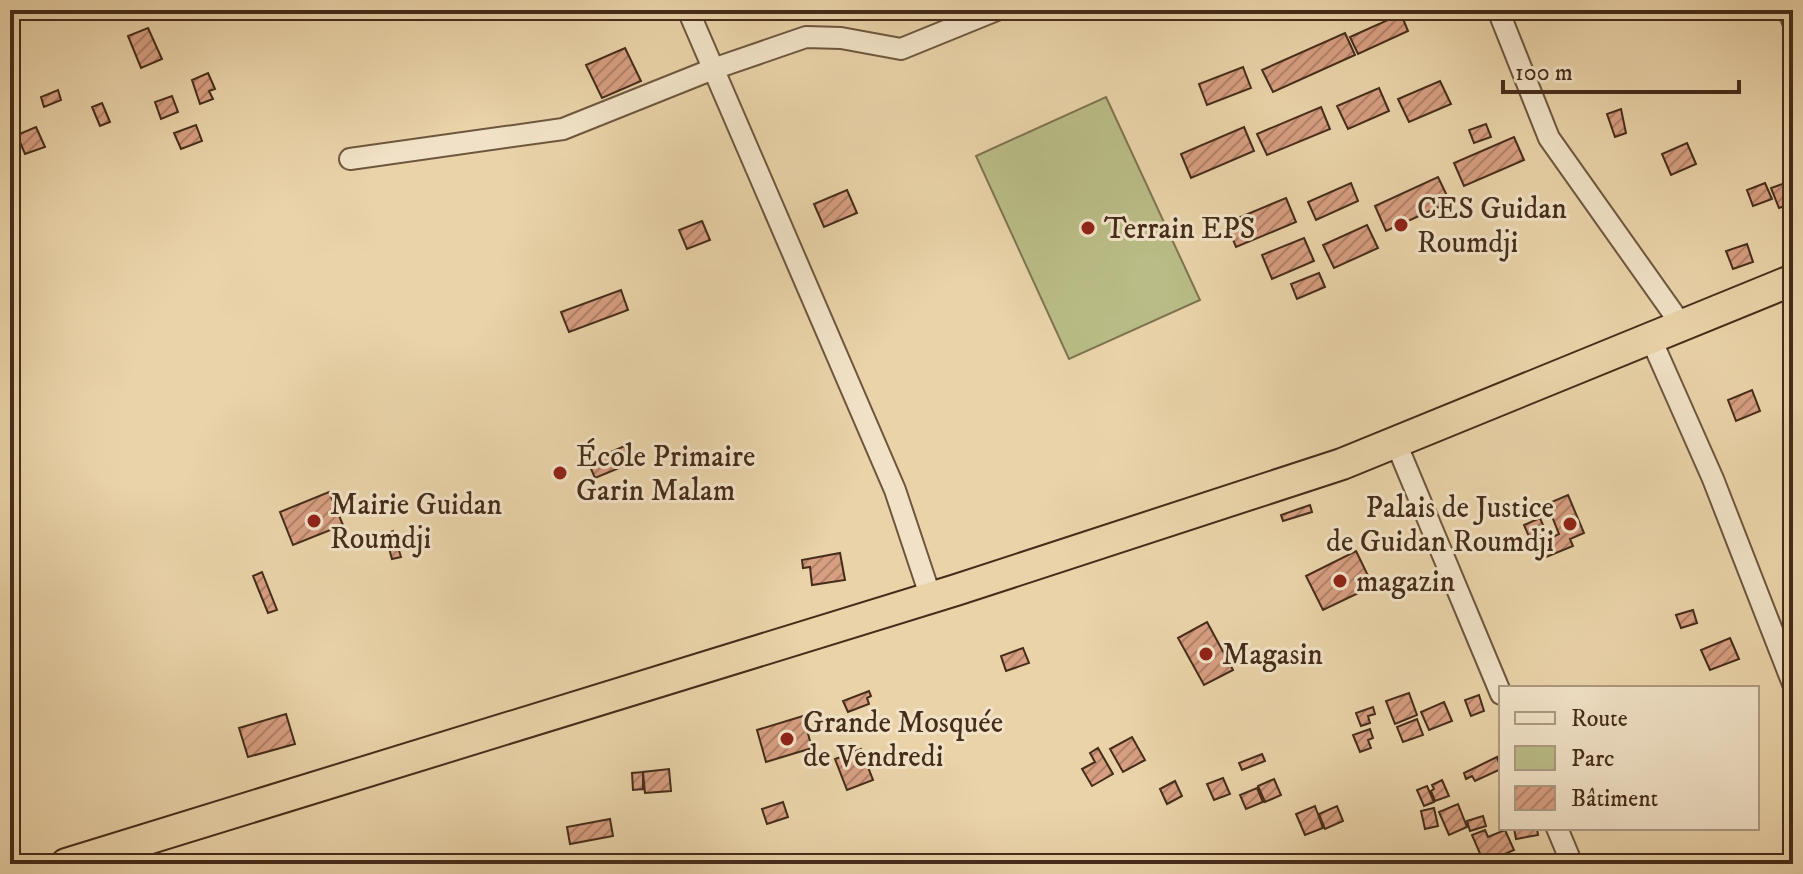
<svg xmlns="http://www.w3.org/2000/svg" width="1803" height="874" viewBox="0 0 1803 874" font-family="'IM FELL DW Pica',serif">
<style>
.green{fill:#b9bc86;stroke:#7f7450;stroke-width:2}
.building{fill:url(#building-hatch);stroke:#452c1a;stroke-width:2}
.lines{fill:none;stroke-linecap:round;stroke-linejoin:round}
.minor-casing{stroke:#6e563e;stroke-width:24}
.highway-casing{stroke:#452c1a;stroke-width:34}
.minor{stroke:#f1e2c7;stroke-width:20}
.highway{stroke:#ead3a9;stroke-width:30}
.poi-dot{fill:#8f2418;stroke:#f1e2c7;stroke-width:3}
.labels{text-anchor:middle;stroke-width:6;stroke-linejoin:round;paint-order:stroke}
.poi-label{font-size:30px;fill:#452c1a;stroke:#f1e2c7;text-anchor:start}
</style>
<defs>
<pattern id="building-hatch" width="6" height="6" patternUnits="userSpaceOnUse" patternTransform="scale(2)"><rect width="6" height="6" fill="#d79e81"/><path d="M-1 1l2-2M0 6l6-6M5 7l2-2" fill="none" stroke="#b08169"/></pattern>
</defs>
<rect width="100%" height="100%" fill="#ead3a9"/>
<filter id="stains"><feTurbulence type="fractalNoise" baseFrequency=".0025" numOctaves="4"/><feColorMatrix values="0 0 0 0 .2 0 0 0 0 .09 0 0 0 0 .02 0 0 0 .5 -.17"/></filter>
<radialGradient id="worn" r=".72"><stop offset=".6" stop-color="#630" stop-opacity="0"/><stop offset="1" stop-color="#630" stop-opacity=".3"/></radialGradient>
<path class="green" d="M1106,97L1200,300L1069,359L976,156Z"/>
<path class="building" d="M1401,14L1408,31L1358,54L1350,37Z
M148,28L162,59L141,68L128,36Z
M1345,33L1355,55L1273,92L1262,70Z
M625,48L641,81L602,98L586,65Z
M1243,67L1251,88L1207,105L1199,84Z
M208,73L215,89L209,91L213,99L200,104L192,80Z
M1440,81L1451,104L1409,122L1398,99Z
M1379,88L1389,111L1348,129L1337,106Z
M58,90L61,100L44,107L41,97Z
M172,96L178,112L161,119L155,102Z
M102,103L110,122L100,126L92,107Z
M1321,107L1330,129L1267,155L1257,134Z
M1621,109L1626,133L1615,137L1607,114Z
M1486,124L1491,137L1474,143L1469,130Z
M196,125L202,141L181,149L174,133Z
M36,127L45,147L25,154L17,135Z
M1244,127L1254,151L1191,178L1181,154Z
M1514,137L1524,160L1464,186L1454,163Z
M1687,143L1696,164L1671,175L1662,154Z
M1438,177L1450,202L1386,231L1375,206Z
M1791,181L1793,203L1779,208L1771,188Z
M1351,183L1358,201L1316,220L1308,202Z
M1765,183L1772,199L1753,206L1747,190Z
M847,190L857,213L824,227L814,204Z
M1286,198L1296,222L1236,247L1226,223Z
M702,221L710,240L687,249L679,230Z
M1367,225L1378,248L1334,268L1323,245Z
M1304,238L1314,261L1272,279L1262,255Z
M1747,244L1753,262L1733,269L1726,251Z
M1319,273L1325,287L1297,299L1291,284Z
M621,290L628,310L569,332L561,312Z
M1752,390L1760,411L1736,421L1728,400Z
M629,444L636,461L595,478L588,462Z
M329,492L343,525L293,545L280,512Z
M1568,495L1584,533L1570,539L1573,546L1539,560L1524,525L1540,518L1549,539L1559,534L1547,504Z
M1310,505L1312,512L1283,521L1281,515Z
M393,531L401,557L392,559L385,534Z
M1356,551L1373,586L1323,610L1306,576Z
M840,553L845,580L812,585L810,567L803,568L802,560Z
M262,572L277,610L268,613L253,576Z
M1693,610L1697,623L1681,628L1676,615Z
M1207,622L1233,670L1204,685L1178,638Z
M1730,638L1739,659L1710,670L1701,650Z
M1023,648L1029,663L1006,671L1001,656Z
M869,691L871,696L867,698L869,704L848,712L843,701Z
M1409,693L1417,715L1395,724L1386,701Z
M1479,695L1484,711L1471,716L1465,700Z
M1444,702L1452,721L1429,730L1421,712Z
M1373,707L1375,714L1368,716L1370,723L1361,726L1356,713Z
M286,714L295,744L248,757L239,728Z
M803,716L812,748L766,762L757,730Z
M1417,719L1423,735L1403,742L1397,727Z
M1370,729L1373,738L1368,740L1371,748L1360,752L1353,735Z
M1132,737L1145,760L1123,772L1110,749Z
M1098,748L1113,774L1092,786L1082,769L1095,762L1090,753Z
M861,749L873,780L847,790L835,759Z
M1262,754L1265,761L1242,770L1239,763Z
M1497,757L1501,769L1475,781L1472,776L1466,779L1464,773Z
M669,769L671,791L645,793L643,772Z
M643,772V789L633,790L632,773Z
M1223,778L1230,794L1214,800L1207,784Z
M1274,779L1281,795L1265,802L1258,786Z
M1442,780L1449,796L1435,801L1431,791L1434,789L1432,785Z
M1175,781L1182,796L1167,804L1160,789Z
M1427,786L1434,802L1424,806L1417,790Z
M1257,788L1263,802L1246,809L1240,795Z
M783,802L788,817L767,824L762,809Z
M1458,804L1467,827L1449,835L1439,812Z
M1315,806L1323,828L1305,835L1296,814Z
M1337,806L1343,821L1325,829L1319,814Z
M1434,808L1438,826L1425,829L1421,811Z
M1483,816L1486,826L1470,831L1467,821Z
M610,819L613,836L570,844L567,827Z
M1514,828H1537L1538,835L1516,839Z
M1485,830L1488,837L1505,830L1514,850L1484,863L1472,835Z"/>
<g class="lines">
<g class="minor-casing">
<path id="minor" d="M688,10L895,490L931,598
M1498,10L1549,138L1683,327
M1788,10L1793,22
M350,159L563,129L713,69L806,37L841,38L901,49L997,10
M1651,339L1713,479L1793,684
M1396,443L1501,694
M1557,828L1572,864"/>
</g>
<g class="highway-casing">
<path id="highway" d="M66,864L956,590L1342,464L1793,280"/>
</g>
<use href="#minor" class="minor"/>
<use href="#highway" class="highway"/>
</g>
<g class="poi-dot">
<circle cx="1401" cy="225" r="8"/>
<circle cx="1088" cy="228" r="8"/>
<circle cx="560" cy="473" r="8"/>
<circle cx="314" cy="521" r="8"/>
<circle cx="1570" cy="524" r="8"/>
<circle cx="1340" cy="581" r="8"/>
<circle cx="1206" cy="654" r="8"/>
<circle cx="787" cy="739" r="8"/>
</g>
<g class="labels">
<g class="poi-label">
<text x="1417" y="218">CES Guidan<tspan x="1417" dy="34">Roumdji</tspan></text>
<text x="1104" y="238">Terrain EPS</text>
<text x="576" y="466">École Primaire<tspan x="576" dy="34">Garin Malam</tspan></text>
<text x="330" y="514">Mairie Guidan<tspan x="330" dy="34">Roumdji</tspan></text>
<text x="1554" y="517" text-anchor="end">Palais de Justice<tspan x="1554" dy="34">de Guidan Roumdji</tspan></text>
<text x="1356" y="591">magazin</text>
<text x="1222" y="664">Magasin</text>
<text x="803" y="732">Grande Mosquée<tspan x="803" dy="34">de Vendredi</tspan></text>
</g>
</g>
<rect width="1803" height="874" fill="none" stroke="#ead3a9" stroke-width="40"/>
<rect x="12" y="12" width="1779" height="850" fill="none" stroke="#452c1a" stroke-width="4"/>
<rect x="20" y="20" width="1763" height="834" fill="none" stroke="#452c1a" stroke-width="2"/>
<rect x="1499" y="686" width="260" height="144" fill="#f1e2c7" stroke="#ac9982" stroke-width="2"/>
<rect x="1515" y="712" width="40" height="12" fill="#f1e2c7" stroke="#ac9982" stroke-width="2"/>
<text x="1571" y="726" font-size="24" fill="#452c1a">Route</text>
<rect x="1515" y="746" width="40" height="24" fill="#b9bc86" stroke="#ac9982" stroke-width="2"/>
<text x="1571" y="766" font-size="24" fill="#452c1a">Parc</text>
<rect x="1515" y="786" width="40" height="24" fill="url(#building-hatch)" stroke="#ac9982" stroke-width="2"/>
<text x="1571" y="806" font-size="24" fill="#452c1a">Bâtiment</text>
<path d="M1503 80v12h236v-12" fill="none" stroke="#452c1a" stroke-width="4"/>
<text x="1515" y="80" font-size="24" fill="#452c1a" stroke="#f1e2c7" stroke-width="6" paint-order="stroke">100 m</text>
<rect width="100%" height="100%" filter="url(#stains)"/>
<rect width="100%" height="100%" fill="url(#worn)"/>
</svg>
